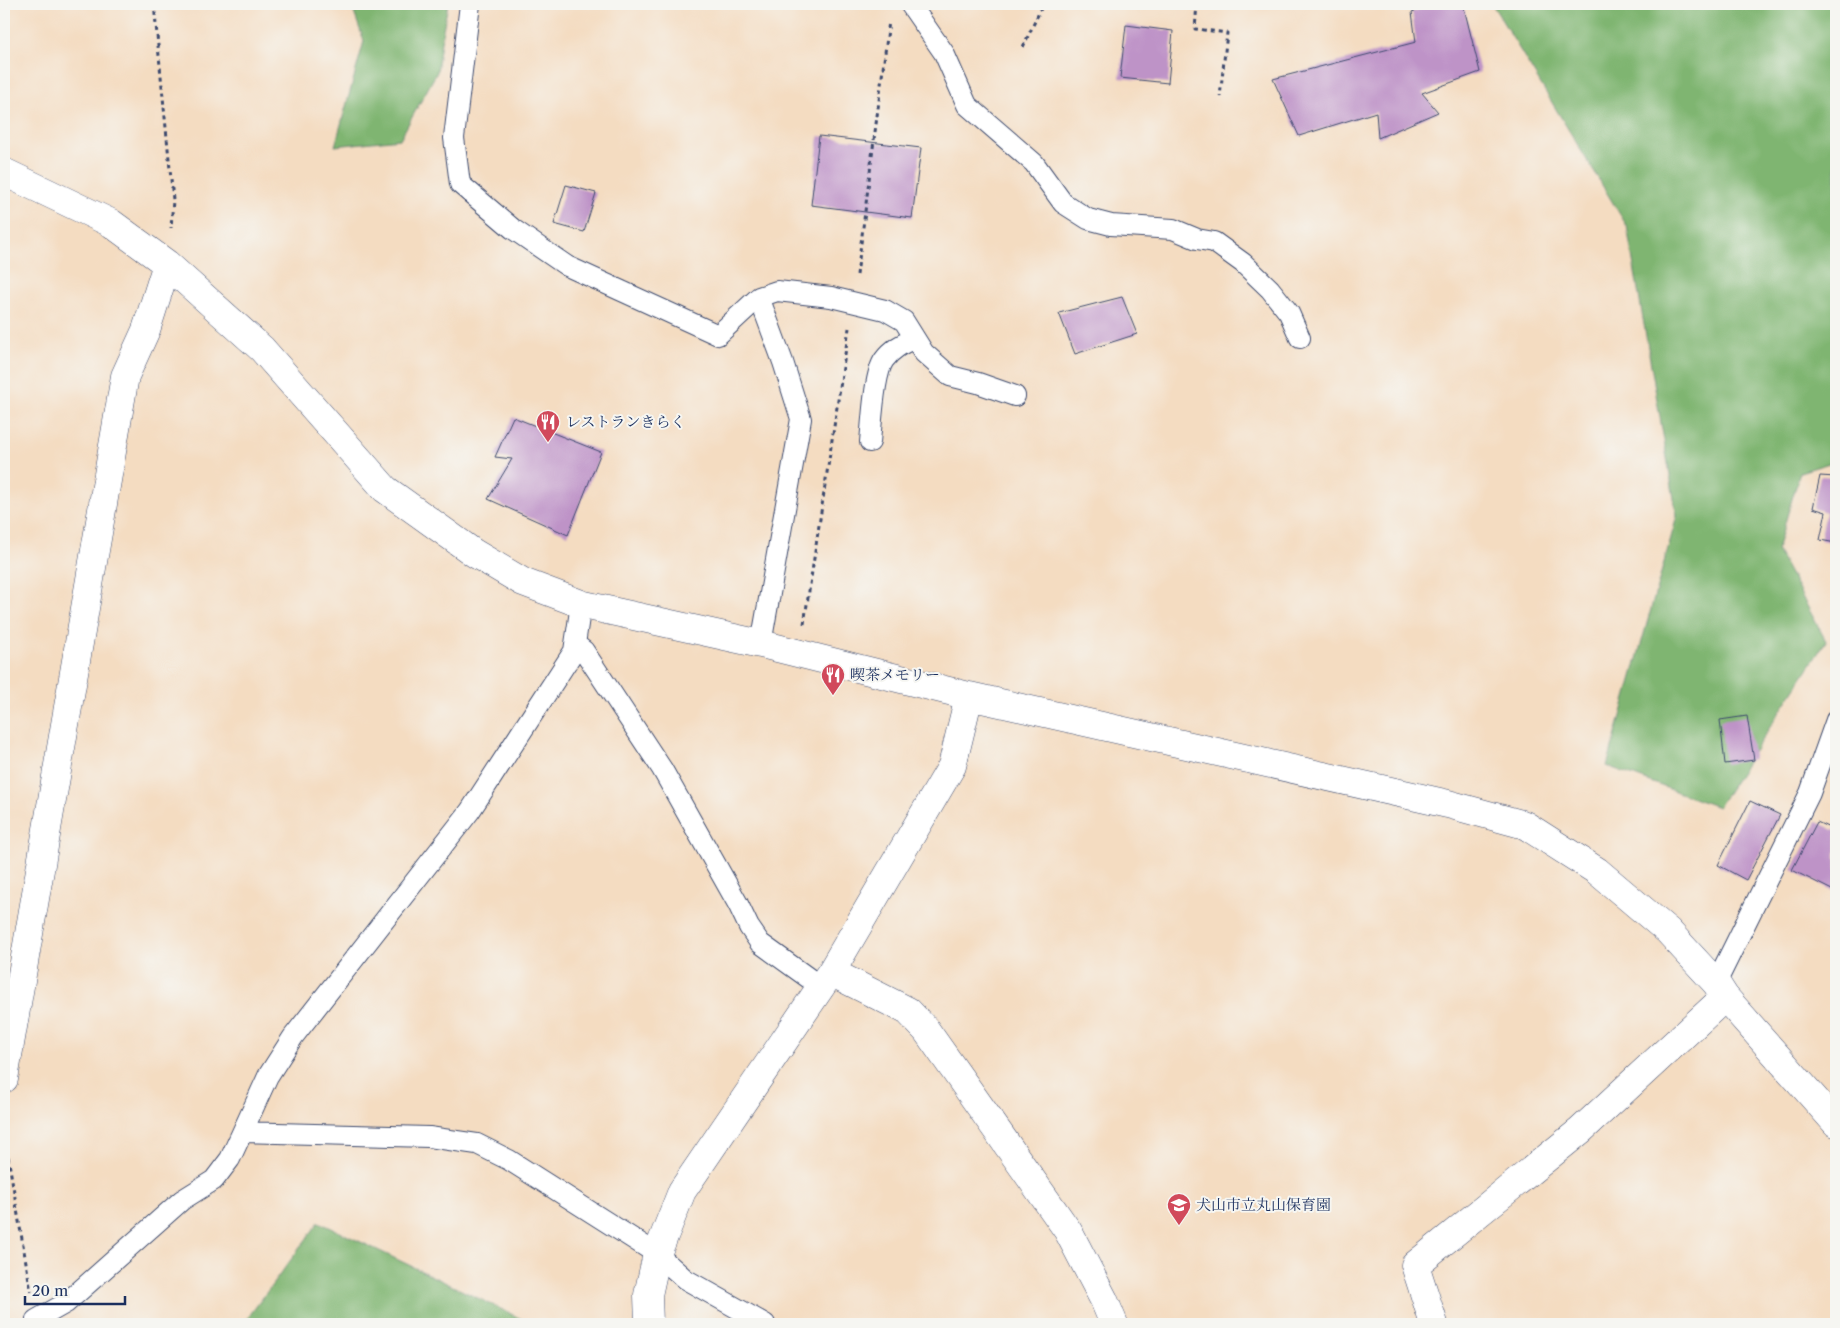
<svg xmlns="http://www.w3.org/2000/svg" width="1840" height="1328" viewBox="0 0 1840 1328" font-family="'Libre Caslon Text','Noto Serif JP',serif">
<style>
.forest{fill:#7fb571;stroke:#4d7268}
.building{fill:#be93c7}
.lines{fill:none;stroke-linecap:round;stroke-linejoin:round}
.service-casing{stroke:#3c496d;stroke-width:22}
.minor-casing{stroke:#3c496d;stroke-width:29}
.path{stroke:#3c496d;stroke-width:3;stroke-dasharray:4 4;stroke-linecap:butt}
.service{stroke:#fff;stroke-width:20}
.minor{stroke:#fff;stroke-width:28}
.labels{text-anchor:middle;stroke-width:4;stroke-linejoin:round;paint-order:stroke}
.poi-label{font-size:15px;fill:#1b2f5e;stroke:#f6f6f2;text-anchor:start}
</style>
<rect width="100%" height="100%" fill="#f6f6f2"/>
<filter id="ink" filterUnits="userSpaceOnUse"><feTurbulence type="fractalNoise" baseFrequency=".02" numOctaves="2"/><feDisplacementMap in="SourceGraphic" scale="10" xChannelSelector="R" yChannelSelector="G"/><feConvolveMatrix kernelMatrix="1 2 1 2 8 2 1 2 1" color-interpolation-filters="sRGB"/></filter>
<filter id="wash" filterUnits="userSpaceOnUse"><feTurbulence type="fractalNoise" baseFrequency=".0096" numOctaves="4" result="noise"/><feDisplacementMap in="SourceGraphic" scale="20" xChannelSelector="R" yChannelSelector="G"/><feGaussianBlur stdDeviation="1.12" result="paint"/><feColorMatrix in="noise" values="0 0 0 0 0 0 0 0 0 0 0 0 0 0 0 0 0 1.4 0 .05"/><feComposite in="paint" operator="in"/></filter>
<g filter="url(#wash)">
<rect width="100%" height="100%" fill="#f4dcc1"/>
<path class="forest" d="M351,4H448L442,35L437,72L400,139L335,146L364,41Z
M1492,4H1836V461L1800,472L1777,550L1826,641L1718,807L1607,766L1677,516L1627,226Z
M319,1222L532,1324H243Z"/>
<g id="blocks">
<path class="building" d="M1432,4H1463L1480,72L1422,93L1438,112L1378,138L1376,112L1299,136L1273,79L1416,42L1412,12Z
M1126,25L1173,31L1168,83L1120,78Z
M819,136L921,148L912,218L811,205Z
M566,185L596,193L584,232L554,224Z
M1122,297L1137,334L1075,354L1059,313Z
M513,417L601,452L568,535L488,499L512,459L495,457Z
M1820,476L1836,477V543L1820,540L1826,512L1813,508Z
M1747,716L1754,760L1725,764L1720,720Z
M1750,801L1780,815L1746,880L1718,865Z
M1817,822L1836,831V892L1792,870Z"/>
</g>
</g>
<g filter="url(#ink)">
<use href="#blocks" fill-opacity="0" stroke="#3c496d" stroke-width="1"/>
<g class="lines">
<g class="service-casing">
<path id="service" d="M470,4L454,138L460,184L513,229L567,266L718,335L759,297L777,291L831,297L885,310L904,321L924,353L950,376L978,383L1015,396
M910,4L944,53L967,105L1034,163L1063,203L1088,219L1111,225L1173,229L1197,239L1214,242L1243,263L1270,289L1289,313L1300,338
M759,297L783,362L801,419L761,644
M870,442C872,422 874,374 884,360C892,349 902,344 913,339
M575,644L584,651L662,769L738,904L749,927L760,943L821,987
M1716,983L1810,793L1836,720
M243,1132L429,1137L477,1144L509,1160L657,1254L685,1279L765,1324
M36,1320L66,1303L182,1200L214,1180L230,1159L268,1076L293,1037L470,811L574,651L581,604"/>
</g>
<g class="minor-casing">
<path id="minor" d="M4,172L111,223L167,264L262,349L385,489L474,553L523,582L584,605L761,644L969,696L1448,804L1525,825L1597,871L1668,931L1716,983L1725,997L1836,1123
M831,972L908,1011L926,1030L1068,1231L1104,1300L1114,1324
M4,1079L125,376L146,330L167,264
M649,1324L648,1295L657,1254L682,1191L831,972L952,766L969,696
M1434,1324L1415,1265L1581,1130L1725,997"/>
</g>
<path class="path" d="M154,4L173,200L171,228
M1197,4L1195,29L1227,33L1220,97
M1023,47L1043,4
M857,275L889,21
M804,624L849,328
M4,1133L31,1292"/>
<use href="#service" class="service"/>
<use href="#minor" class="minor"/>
</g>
</g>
<defs>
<g id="restaurant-pin" transform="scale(1.25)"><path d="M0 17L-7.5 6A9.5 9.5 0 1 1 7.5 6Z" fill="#d1495b" stroke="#f6f6f2"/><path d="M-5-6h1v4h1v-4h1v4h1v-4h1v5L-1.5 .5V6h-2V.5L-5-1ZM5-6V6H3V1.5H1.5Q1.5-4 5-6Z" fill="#fff"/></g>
<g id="school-pin" transform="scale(1.25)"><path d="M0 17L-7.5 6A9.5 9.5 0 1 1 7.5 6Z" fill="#d1495b" stroke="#f6f6f2"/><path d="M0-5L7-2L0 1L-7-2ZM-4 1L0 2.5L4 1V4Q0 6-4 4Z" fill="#fff"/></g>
</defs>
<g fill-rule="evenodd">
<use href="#restaurant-pin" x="548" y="422"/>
<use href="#restaurant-pin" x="833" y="675"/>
<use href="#school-pin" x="1179" y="1205"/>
</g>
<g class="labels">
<g class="poi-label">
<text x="566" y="427">レストランきらく</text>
<text x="850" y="680">喫茶メモリー</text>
<text x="1196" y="1210">犬山市立丸山保育園</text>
</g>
</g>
<rect width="1840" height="1328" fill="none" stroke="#f6f6f2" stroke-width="20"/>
<path d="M25 1296v8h100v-8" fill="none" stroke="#1b2f5e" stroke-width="2.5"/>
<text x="32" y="1296" font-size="15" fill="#1b2f5e" stroke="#f6f6f2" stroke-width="4" paint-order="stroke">20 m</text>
</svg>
